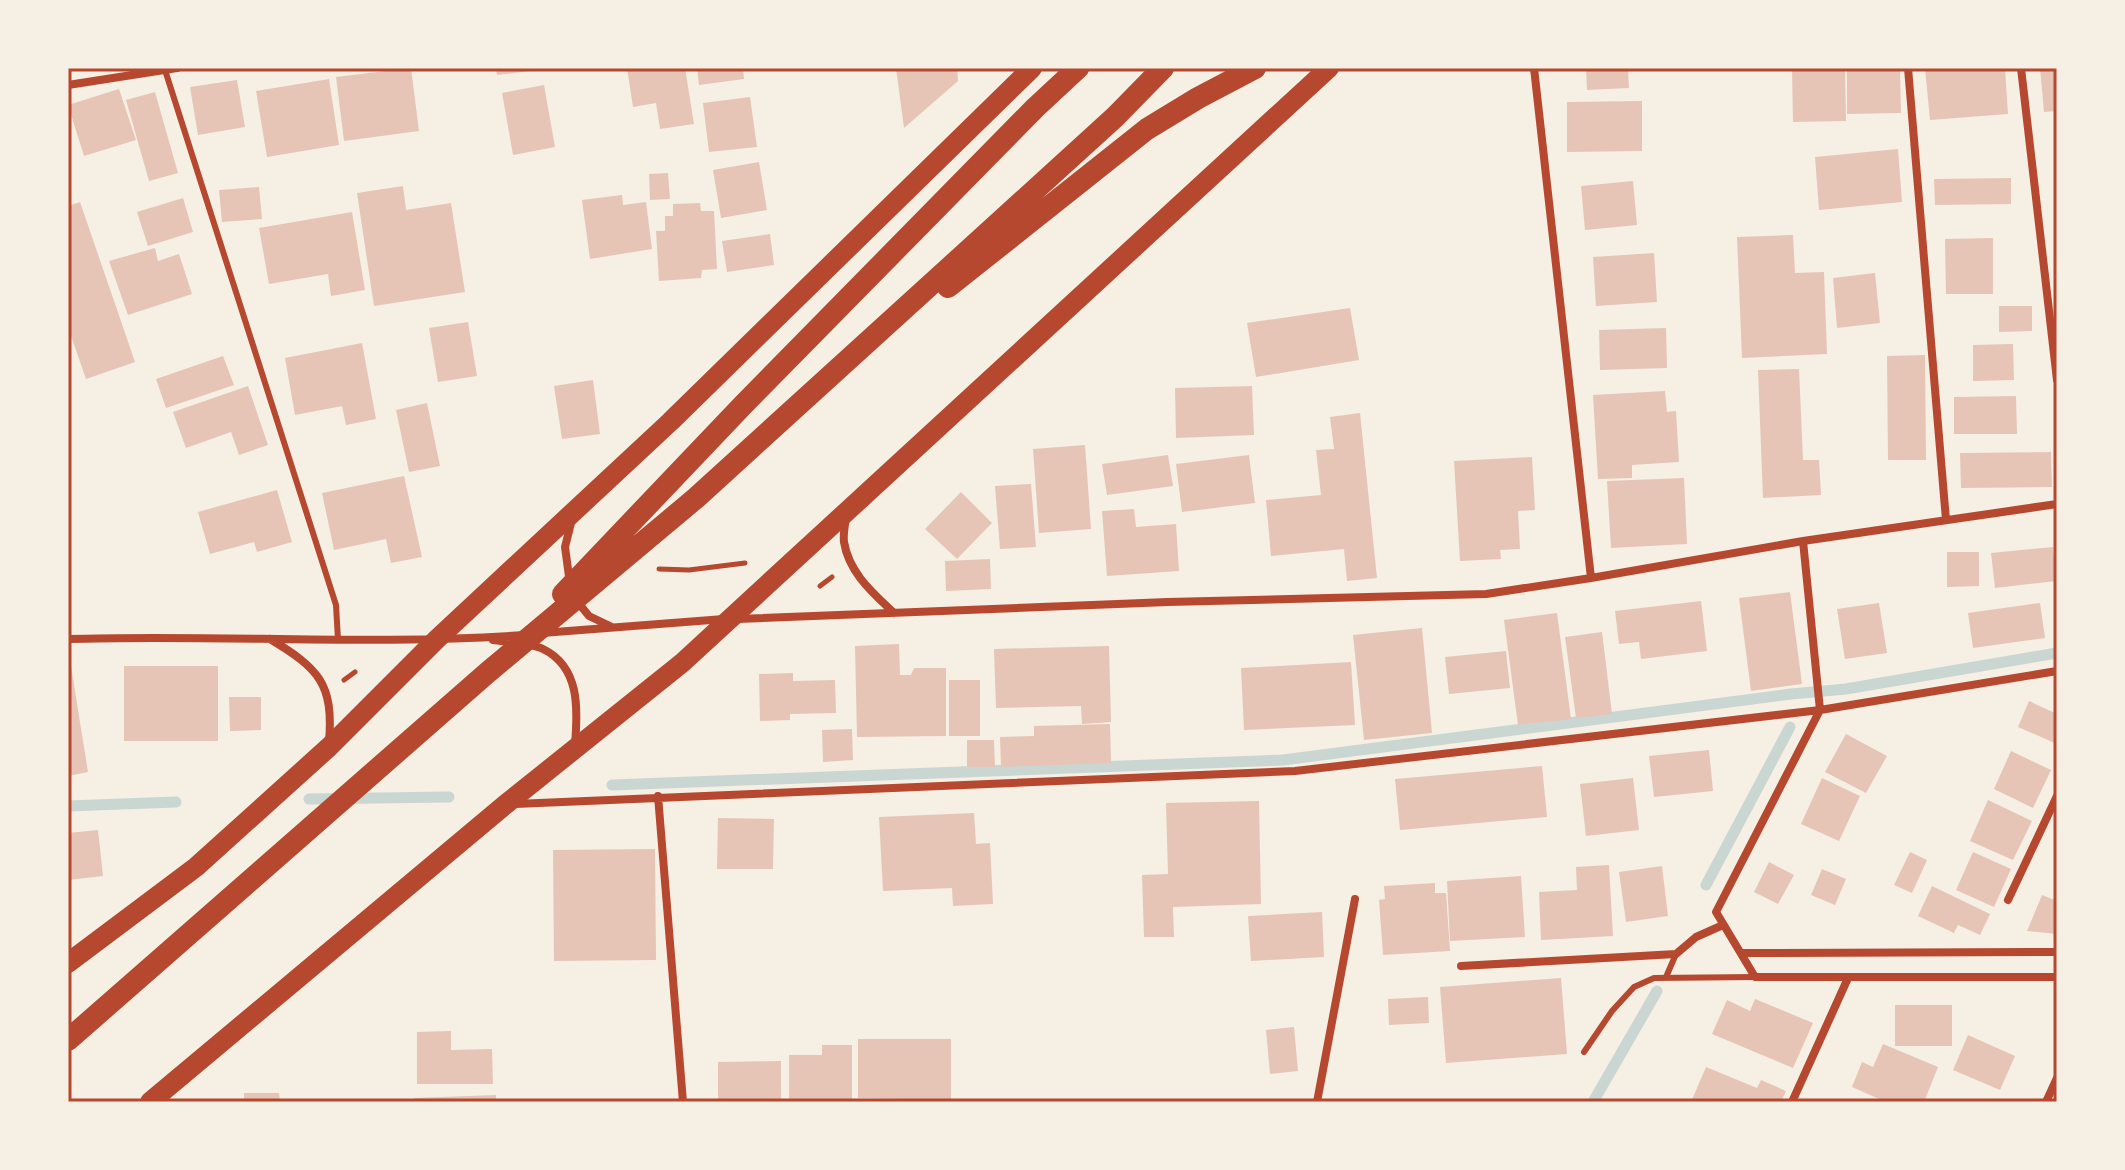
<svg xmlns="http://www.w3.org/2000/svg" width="2125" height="1170" viewBox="0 0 2125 1170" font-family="'Fira Sans Condensed',sans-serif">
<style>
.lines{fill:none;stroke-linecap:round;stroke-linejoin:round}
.stream{stroke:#c9d6d2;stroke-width:11}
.building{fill:#e6c5b7}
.path{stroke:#b5482f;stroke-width:5}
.service{stroke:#b5482f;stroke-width:6}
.minor{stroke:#b5482f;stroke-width:8}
.primary{stroke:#b5482f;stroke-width:20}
.trunk{stroke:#b5482f;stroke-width:22}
.neatline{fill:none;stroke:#b5482f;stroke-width:3}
</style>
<rect width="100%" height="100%" fill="#f6efe4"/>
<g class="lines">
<path class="stream" d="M612,785L1283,760L1791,694L1846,689L2057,653
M309,799L449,797
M68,806L176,802
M1706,885L1790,727
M1593,1102L1657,991"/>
</g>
<path class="building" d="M411,68L419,131L344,141L336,77Z
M496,68H538V70L497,75Z
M627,68H685L694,124L660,129L656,103L633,107Z
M697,68H743L744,79L699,85Z
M896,68H957L958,81L904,128Z
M1586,68H1628L1629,88L1587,90Z
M1845,68L1846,121L1793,122L1792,69Z
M1847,68H1900L1901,113L1847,114Z
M1925,68H2005L2008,114L1930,120Z
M2040,68H2057V111L2044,112Z
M329,79L339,145L267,157L256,91Z
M237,80L245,127L198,135L190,87Z
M544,85L555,147L513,155L502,93Z
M119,89L136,140L84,156L68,105Z
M155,92L178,173L149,181L126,100Z
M750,97L757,147L709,152L703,103Z
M1642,101V151L1567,152V102Z
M1898,149L1902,202L1819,210L1815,157Z
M759,162L767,210L721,218L713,170Z
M668,173L670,199L650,200L649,174Z
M2011,178V204L1935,205L1934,179Z
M1633,181L1637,225L1585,230L1581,186Z
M403,186L406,210L451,203L465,292L374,306L357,193Z
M259,187L262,219L222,222L219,190Z
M622,195L623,205L646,202L652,249L590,259L582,200Z
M183,198L193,232L148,246L137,212Z
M80,202L135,362L86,379L68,327V206Z
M700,203L701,211H714L717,269L702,270L701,278L659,281L656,231H665V216H673V204Z
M352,212L365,290L331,296L328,274L269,284L259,228Z
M770,234L774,265L727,272L722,241Z
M1793,235L1795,273L1824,272L1827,354L1742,358L1737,237Z
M1993,238V294H1946L1945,239Z
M155,248L158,261L179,254L192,294L128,315L109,261Z
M1654,253L1657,302L1596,306L1593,257Z
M1875,273L1880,323L1837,328L1833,278Z
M1999,306H2032V331L1999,332Z
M1350,308L1359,360L1256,377L1247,323Z
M468,322L477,376L438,382L429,328Z
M1666,328L1667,368L1600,370L1599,330Z
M362,343L376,419L346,425L342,406L295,415L285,358Z
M2013,344L2014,380L1973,381V345Z
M1925,355L1926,460H1888L1887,356Z
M223,356L234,385L166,408L156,379Z
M1799,369L1803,460H1819L1821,495L1763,498L1758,370Z
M593,380L600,434L562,439L554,386Z
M248,386L268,445L239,455L231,432L186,448L173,412Z
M1252,386L1254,435L1176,438L1175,388Z
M1665,391L1667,412L1676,411L1679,462L1632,465V478L1598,479L1593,395Z
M2016,396L2017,434H1954V397Z
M427,403L440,466L409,472L396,410Z
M1360,413L1377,578L1347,581L1344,549L1271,556L1266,500L1321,495L1316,450L1334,449L1330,417Z
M1085,445L1091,529L1039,533L1033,449Z
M2051,452L2052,487L1961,488L1960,453Z
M1168,455L1173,486L1107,495L1102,464Z
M1249,455L1255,503L1182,512L1176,464Z
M1532,457L1535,510L1518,511L1520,549L1500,550L1501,559L1460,561L1454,461Z
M404,476L422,557L391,563L386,539L334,550L322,493Z
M1684,478L1687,544L1611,548L1607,481Z
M1031,484L1036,547L1000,549L995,486Z
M277,490L292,542L257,552L254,542L210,554L198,512Z
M961,492L992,523L957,559L925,529Z
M1134,509L1136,527L1176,524L1179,571L1107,576L1102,511Z
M2053,547L2056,581L1995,588L1991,553Z
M1947,552H1979V586L1947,587Z
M990,559L991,589L946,591L945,561Z
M1790,592L1802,684L1751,691L1739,598Z
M1701,601L1707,651L1641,659L1639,642L1619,644L1615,611Z
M1879,603L1887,653L1845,659L1837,609Z
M2040,603L2045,638L1973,648L1968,613Z
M1557,613L1571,719L1518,725L1504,620Z
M1422,628L1432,733L1364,740L1353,635Z
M1602,632L1612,714L1576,718L1565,637Z
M899,644L900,675H911L914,668H946V736L857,737L855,646Z
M1109,646L1111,722L1082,724L1081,706L996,708L994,649Z
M1506,651L1510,688L1449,694L1445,657Z
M1351,662L1355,725L1244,730L1241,668Z
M71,666L88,772L68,776V667Z
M124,666H218V741H124Z
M793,673V681L835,680L836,713L790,714V720L760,721L759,674Z
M949,680H980V736H949Z
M229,697H261V730L230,731Z
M2029,701L2057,714V744L2018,727Z
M1110,724L1111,763L1001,767L1000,737L1034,736V726Z
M852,729L853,760L823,762L822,730Z
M1846,734L1887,756L1866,793L1825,772Z
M967,740H994L995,767H967Z
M1709,750L1713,791L1654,797L1649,756Z
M2011,751L2051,770L2033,808L1994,789Z
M1542,766L1547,817L1400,830L1395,779Z
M1633,778L1639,830L1586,836L1580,784Z
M1822,778L1860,796L1839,841L1801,824Z
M1988,800L2032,821L2013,860L1970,841Z
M1259,801L1261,904L1173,907L1174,937H1144L1142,875L1168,874L1166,803Z
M974,813L976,844L990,843L993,904L953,906L952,888L883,891L879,817Z
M718,818L774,819L773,869H717Z
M98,830L103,876L68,880V833Z
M655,849L656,960L554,961L553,850Z
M1910,852L1927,860L1912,893L1894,885Z
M1973,852L2011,869L1994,907L1956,890Z
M1769,862L1794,875L1778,904L1754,892Z
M1609,865L1613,936L1541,940L1539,892L1577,890L1576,867Z
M1662,866L1668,916L1626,922L1619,872Z
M1822,869L1846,879L1835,905L1811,895Z
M1521,876L1525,937L1450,941L1447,881Z
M1435,883V893H1446L1450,951L1383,955L1379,900L1385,899L1384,886Z
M1932,886L1990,914L1980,935L1958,925L1954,933L1918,916Z
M2042,895L2057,901V934L2027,931Z
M1322,912L1324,957L1251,961L1248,916Z
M1561,978L1567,1054L1446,1063L1440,987Z
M1428,997L1429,1023L1389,1025L1388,999Z
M1755,999L1813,1023L1793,1068L1712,1034L1727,1000L1750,1011Z
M1895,1005H1952V1046H1895Z
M1294,1027L1298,1071L1270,1074L1266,1030Z
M451,1031V1050L492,1049L493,1084H417V1032Z
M1968,1035L2015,1056L2000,1090L1953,1070Z
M858,1039H951V1100L858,1098Z
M1883,1044L1938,1067L1924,1102H1886L1852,1087L1862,1062L1873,1067Z
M822,1045H852V1102H789V1055H822Z
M781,1061V1102H718V1062Z
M1706,1067L1757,1088L1761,1080L1786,1091L1781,1102H1691Z
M244,1093H279L280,1102H244Z
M496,1095V1102H414V1098Z"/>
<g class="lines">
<path class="path" d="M659,569L689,570L745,563
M820,586L832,577
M344,680L355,672"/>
<path class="service" d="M165,70L336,605L338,640
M1666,977L1676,954
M1584,1052L1612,1011L1634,987L1654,978L1755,977"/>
<path class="minor" d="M1534,68L1591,578
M1908,68L1946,520
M2021,68L2057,380
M68,85L177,68
M846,517C845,525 843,534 844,542C849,573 873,593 894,613
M1803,541L1820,710L1716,912L1755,977H2057
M570,584L565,547L572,519
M576,600L589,616L612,627
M737,619L1168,602L1486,594L1591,578L1803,541L2057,504
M542,633L724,619
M68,639C220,634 372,646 524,635
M270,639C318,668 334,683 329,742
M493,640C507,642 531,643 543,649C580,667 578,709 575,744
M658,796L683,1102
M515,804L1295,771L1820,710L2057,671
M2008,900L2057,796
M1741,953L2057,952
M1461,966L1676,954L1696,937L1723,925
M1317,1102L1355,899
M1792,1102L1848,978
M2046,1102L2057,1078"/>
<path class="primary" d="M68,963L196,867L329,747L437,639L670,422L1032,68
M150,1102L506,804L682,663L1329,68"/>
<path class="trunk" d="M948,287L1147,129L1198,98L1255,68
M563,594L743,405L1035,108L1078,68
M68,1040L487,673L696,498L1115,117L1163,68"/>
</g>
<rect width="2125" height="1170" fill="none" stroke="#f6efe4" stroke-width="140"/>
<rect x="70" y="70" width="1985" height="1030" class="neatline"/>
</svg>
